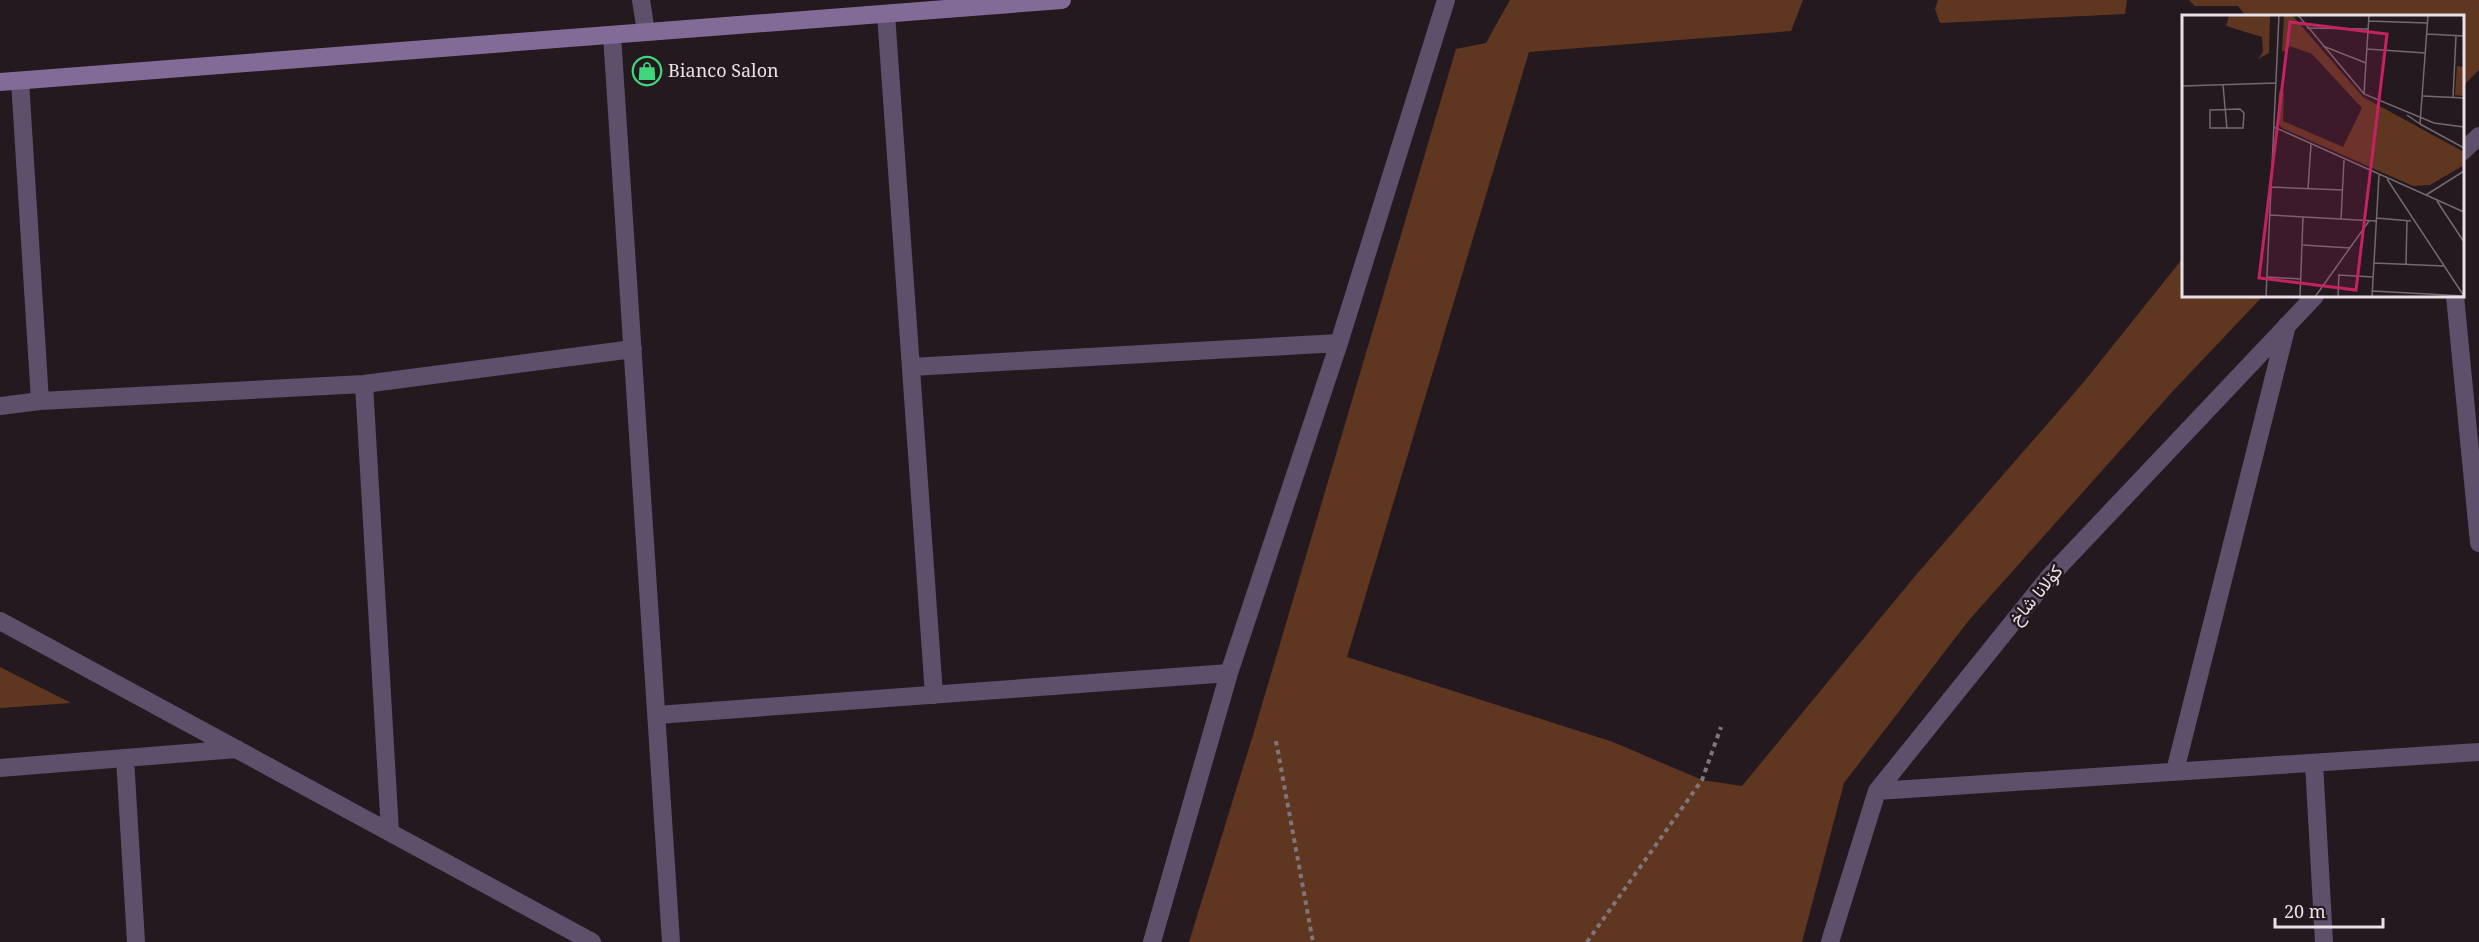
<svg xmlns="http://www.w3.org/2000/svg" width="2479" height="942" viewBox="0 0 2479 942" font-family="'Noto Serif',Vazirmatn,serif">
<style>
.green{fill:#5f3720}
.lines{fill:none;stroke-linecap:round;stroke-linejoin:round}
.path{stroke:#80757c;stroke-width:4;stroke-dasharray:4.5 4.5;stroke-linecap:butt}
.lane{stroke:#5e4f6b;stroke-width:18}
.street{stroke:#5e4f6b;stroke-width:18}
.secondary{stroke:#836b98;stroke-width:18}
.labels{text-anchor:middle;stroke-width:5;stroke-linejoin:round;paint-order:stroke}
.poi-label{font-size:18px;fill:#eae0e6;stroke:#251920;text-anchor:start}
.street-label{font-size:18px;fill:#eae0e6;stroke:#251920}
.inset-road{fill:none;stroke:#74696f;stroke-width:1.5}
.view{fill:#c42262;fill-opacity:0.15;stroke:#c42262;stroke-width:3}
.inset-edge{fill:none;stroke:#eae0e6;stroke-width:3}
</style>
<rect width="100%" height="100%" fill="#251920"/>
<path class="green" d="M1510,0H1803L1791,31L1529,52L1347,657L1613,742L1702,780L1742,786L1916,575L2083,383L2183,258L2184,296H2263L2172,392L1969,620L1844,783L1802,942H1189L1253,735L1456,49L1486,43Z
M1938,0H2127L2125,14L1940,23L1935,9Z
M2189,0H2479V70L2463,86L2462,16H2246L2238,6H2195Z
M0,667L71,703L0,708Z"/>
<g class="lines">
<path class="path" d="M1276,741L1313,942
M1587,942L1702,780L1721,727"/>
<path class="lane" d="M641,0L646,32"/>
<path class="street" d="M886,14L934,695
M612,35L671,942
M20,81L40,401
M2462,152L2479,136
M2455,296L2479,543
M911,367L1339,343
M364,384L390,832
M0,406L40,401L364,384L633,349
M0,621L592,942
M657,715L1229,673
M125,758L136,942
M2314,763L2324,942
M0,768L237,749
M2175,771L2287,325
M1877,791L2479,752
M1152,942L1229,673L1339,343L1446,0
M1830,942L1877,791L2050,576L2315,296"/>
<path class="secondary" d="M0,82L1062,0"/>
</g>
<defs>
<g id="shop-ring" transform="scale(1.5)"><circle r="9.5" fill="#251920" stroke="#40d77c" stroke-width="1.5"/><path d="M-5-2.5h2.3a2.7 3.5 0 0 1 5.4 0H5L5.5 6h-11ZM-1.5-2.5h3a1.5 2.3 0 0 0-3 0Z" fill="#40d77c"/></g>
</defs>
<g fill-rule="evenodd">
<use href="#shop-ring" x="647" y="71"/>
</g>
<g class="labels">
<g class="poi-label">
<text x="668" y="77">Bianco Salon</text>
</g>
<g class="street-label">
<text transform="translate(2036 595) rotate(-50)" y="6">کۆلانا شاخ</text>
</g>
</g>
<g transform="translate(2182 15)">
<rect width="282" height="282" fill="#251920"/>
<path d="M88,0L87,38L76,44L81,37L80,22L44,11L47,1ZM102,0H110L181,82L282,137V150L248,170L231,171L100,113L95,107L97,76L102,78L101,106L161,132L180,93L130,39L108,31L104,37L100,36ZM275,51L282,52V81L273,80Z" fill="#5f3720"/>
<path class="inset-road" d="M116,0L182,79L252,108L282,112M186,6L245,8M125,13L186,14M245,19L282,21M141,31L184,48M185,34L243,38M41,70L45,114M0,71L94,68M182,79L187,0M241,81L282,83M271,82L274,21M58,94L62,98L61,113H28V95ZM225,100L238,109L246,0M238,109L282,133M92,112L282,197M205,164L282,281M89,172L160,175M126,174L129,129M244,180L282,156M255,186L282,227M88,200L194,206M194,203L229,206M159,204L162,145M121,230L168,233M192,248L262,251M224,249L225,205M157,260L191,262M85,262L119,264M191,276L282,281M84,282L97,0M118,282L121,202M133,282L187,206M156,282L157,259M190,282L197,160"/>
<path class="view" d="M108,7L205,19L174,275L77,263Z"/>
<rect width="282" height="282" class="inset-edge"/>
</g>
<path d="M2275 918v9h108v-9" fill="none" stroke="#eae0e6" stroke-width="3"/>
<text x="2284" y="918" font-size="18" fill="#eae0e6" stroke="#251920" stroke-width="4.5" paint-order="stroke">20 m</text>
</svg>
